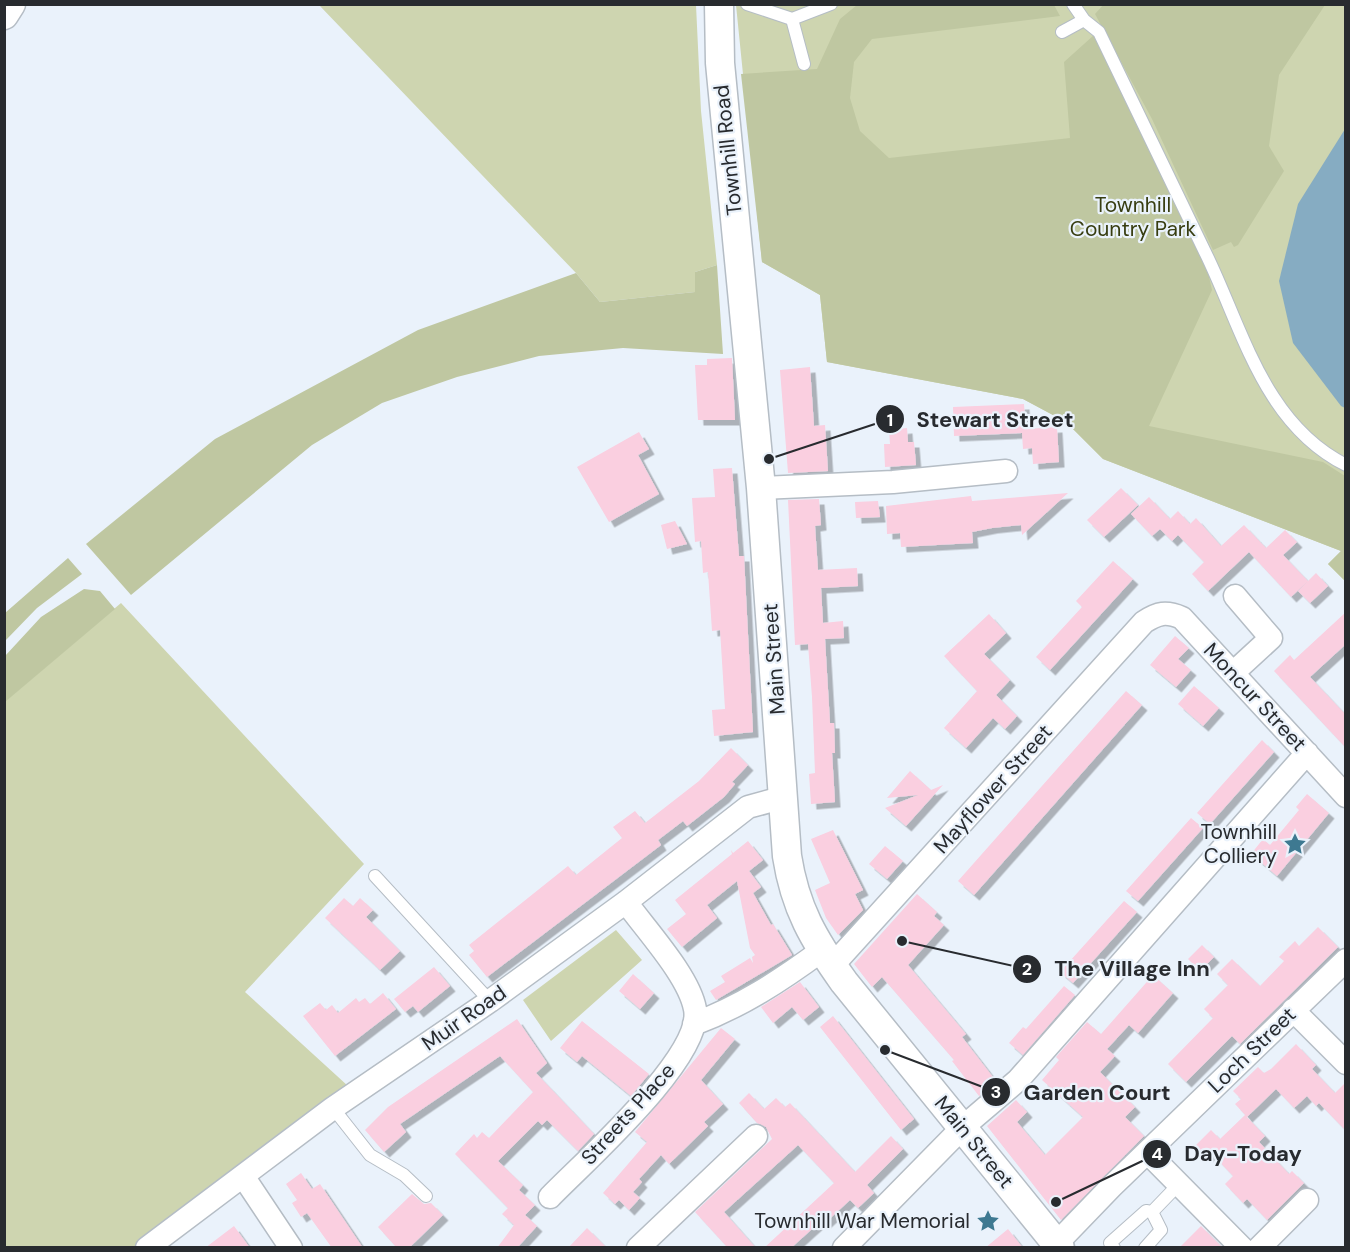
<svg xmlns="http://www.w3.org/2000/svg" width="1350" height="1252" viewBox="0 0 1350 1252" font-family="'DM Sans',sans-serif">
<style>
.green{fill:#ced5b0}
.forest{fill:#bfc7a1}
.water{fill:#86acc2}
.building{fill:#facfe0;filter:url(#shadow)}
.lines{fill:none;stroke-linecap:round;stroke-linejoin:round}
.service-casing{stroke:#b5bdc5;stroke-width:14}
.minor-casing{stroke:#b5bdc5;stroke-width:25}
.tertiary-casing{stroke:#b5bdc5;stroke-width:31}
.service{stroke:#fff;stroke-width:12}
.minor{stroke:#fff;stroke-width:22}
.tertiary{stroke:#fff;stroke-width:28}
.labels{text-anchor:middle;stroke-width:4.5;stroke-linejoin:round;paint-order:stroke}
.street-label{font-size:21px;fill:#282b2f;stroke:#eaf2fb}
.park-label{font-size:21px;fill:#373d10;stroke:#eaf2fb}
.poi-label{font-size:21px;fill:#282b2f;stroke:#eaf2fb;text-anchor:end}
.leader{fill:none;stroke:#282b2f;stroke-width:2}
.callout-dot{fill:#282b2f;stroke:#eaf2fb;stroke-width:2}
.mark-label{font-size:18px;text-anchor:middle;font-weight:bold;fill:#fff}
.callout-label{font-size:22px;text-anchor:middle;font-weight:bold;fill:#282b2f;stroke:#eaf2fb;stroke-width:4.5;stroke-linejoin:round;paint-order:stroke}
</style>
<defs>
<filter id="shadow"><feDropShadow dx="5.5" dy="5.5" stdDeviation="0" flood-color="#0004"/></filter>
</defs>
<rect width="100%" height="100%" fill="#eaf2fb"/>
<path class="green" d="M319,5H696L701,111L717,265L695,272V292L600,302L576,273Z
M736,5H1345V581L1328,564L1341,551L1103,459L1066,422L1023,399L827,362L820,295L762,262Z
M121,603L364,864L245,992L348,1086L148,1247H5L4,702Z
M616,930L642,960L551,1041L523,1000Z"/>
<path class="forest" d="M1104,4L1325,5L1279,75L1269,146L1284,171L1238,245L1234,247L1231,242L1213,250L1152,119L1095,14Z
M857,5H1054L1060,16L872,39L854,62L850,98L860,131L889,158L1070,138L1064,62L1094,35L1207,268L1212,290L1149,426L1323,462L1345,476V581L1328,564L1341,551L1103,459L1066,422L1023,399L827,362L820,295L762,262L741,74L817,69L840,19Z
M717,265L723,354L623,348L539,356L457,377L382,403L312,445L131,595L86,544L215,439L418,330L576,273L600,302L695,292V272Z
M68,558L82,574L37,608L5,641V613Z
M84,589L100,591L115,609L5,702V656L41,617Z"/>
<path class="water" d="M1345,129V408L1341,406L1293,343L1279,281L1298,204Z"/>
<path class="building" d="M732,358L735,420H698L695,365H707V359Z
M810,367L814,426L825,425L828,471L788,473L780,370Z
M1024,404L1026,429L1057,427L1059,462L1033,464L1032,448L1023,449L1022,433L954,436L953,407Z
M907,428L908,442H914L916,465L885,467L884,444H890L889,430Z
M639,432L649,449L638,455L659,494L609,522L577,467Z
M732,468L739,556H744L753,732L714,736L712,710L725,709L720,630L712,631L708,572L703,573L701,541L695,542L692,498L715,497L713,469Z
M1121,488L1138,505L1104,537L1087,520Z
M1068,493L1022,535L1021,525L992,528L972,532L973,543L901,547L900,533L887,534L886,506L971,496L972,501Z
M1149,497L1170,519L1178,511L1190,524L1196,518L1221,546L1244,525L1266,548L1285,530L1297,542L1283,555L1308,581L1291,597L1249,552L1208,591L1192,574L1204,562L1178,535L1172,541L1160,529L1152,536L1131,514Z
M819,499L821,525L815,526L818,570L857,568L858,586L821,588L823,623L843,621L844,638L825,639L830,723H834L835,753H832L835,802L811,804L809,774L815,773L812,697L808,644L795,645L788,500Z
M878,501L880,517L856,518L855,502Z
M675,521L687,544L667,549L661,525Z
M1113,561L1133,579L1050,670L1036,657L1082,607L1076,601Z
M1316,573L1328,586L1310,603L1298,591Z
M1346,612V644L1310,677L1346,715V748L1274,671L1290,655L1294,660Z
M989,614L1006,633L984,654L1010,680L996,695L1017,716L1005,729L993,718L966,748L944,728L977,691L944,656Z
M1175,636L1189,648L1178,659L1191,670L1176,687L1150,665Z
M1194,686L1219,708L1203,726L1178,704Z
M1126,691L1142,705L974,895L958,881Z
M1262,740L1274,752L1210,824L1197,813Z
M731,748L748,765L732,782L735,784L724,797L687,826L683,821L658,840L661,845L487,977L469,955L474,951L469,945L568,866L576,875L622,838L613,827L635,811L645,823L699,781Z
M910,771L931,790L943,785L906,826L885,808L918,795L887,798Z
M1307,794L1329,813L1277,876L1251,854L1263,839L1270,845L1299,810L1296,807Z
M1191,818L1203,828L1138,901L1126,891Z
M833,830L863,890L855,894L863,910L838,935L826,918L815,890L830,883L811,839Z
M748,841L763,860L749,871L761,887L753,893L771,925L773,924L792,955L716,1000L710,991L725,982L721,976L750,958L753,963L752,957L755,955L750,948L737,881L707,905L717,918L682,947L667,929L686,914L675,900L732,854L731,850L733,853Z
M885,846L903,861L887,879L869,864Z
M917,894L937,912L934,916L944,925L908,965L966,1034L962,1037L996,1081L979,1096L952,1061L954,1060L882,977L872,987L854,964Z
M344,898L353,906L360,898L373,910L366,917L400,951L380,970L325,918Z
M1124,901L1137,912L1073,983L1060,972Z
M1318,927L1338,947L1240,1044L1232,1036L1186,1082L1168,1064L1213,1018L1204,1009L1228,985L1217,974L1232,959L1260,986L1284,961L1279,957L1295,941L1299,946Z
M1202,945L1214,957L1200,971L1188,959Z
M434,967L450,986L418,1012L413,1006L405,1012L394,999Z
M633,974L654,993L640,1009L619,991Z
M1153,975L1173,993L1138,1033L1129,1025L1107,1049L1115,1056L1100,1072L1135,1107L1125,1117L1144,1136L1061,1220L987,1126L1016,1100L1027,1112L1017,1122L1045,1155L1083,1117L1042,1080L1059,1060L1056,1057L1087,1022L1101,1034Z
M800,982L819,1007L803,1020L792,1007L773,1023L761,1007Z
M1064,986L1075,995L1023,1055L1009,1043L1023,1027L1026,1029Z
M383,993L396,1009L335,1056L303,1016L320,1003L326,1010L332,1005L338,1013L356,998L359,1002L365,998L370,1004Z
M833,1016L914,1119L901,1130L820,1027Z
M517,1019L547,1063L536,1073L594,1134L578,1151L547,1120L542,1125L538,1121L498,1161L523,1185L519,1190L535,1205L525,1215L537,1226L517,1248H497L514,1225L502,1214L508,1208L455,1154L474,1134L477,1138L482,1132L489,1138L533,1092L500,1056L400,1124L406,1132L384,1152L365,1130L388,1107Z
M582,1021L649,1074L631,1096L582,1056L577,1062L560,1048Z
M721,1028L735,1039L701,1080L723,1104L704,1122L708,1126L669,1164L661,1155L639,1179L642,1182L633,1192L640,1198L629,1210L619,1200L615,1204L603,1193L647,1142L635,1132Z
M1296,1044L1316,1065L1312,1069L1335,1093L1346,1082V1131L1319,1103L1316,1106L1307,1096L1294,1108L1276,1089L1247,1117L1235,1104L1241,1099L1233,1091L1258,1067L1264,1073L1271,1069Z
M749,1093L764,1109L776,1098L785,1107L790,1103L855,1172L891,1136L903,1149L867,1185L874,1193L858,1208L850,1200L825,1223L822,1220L791,1248H764L834,1183L798,1145L724,1212L756,1248H728L695,1212L772,1139L766,1127L757,1123L739,1103Z
M1245,1115L1265,1136L1259,1142L1289,1174L1292,1171L1304,1183L1267,1220L1247,1199L1243,1203L1225,1184L1233,1176L1211,1153L1207,1157L1196,1145L1211,1130L1220,1139Z
M301,1173L312,1189L320,1184L363,1248H332L307,1213L301,1217L292,1203L297,1200L286,1184Z
M412,1194L424,1204L431,1203L443,1215L409,1248H397L378,1227Z
M234,1226L250,1248H205Z
M1201,1226L1223,1248H1179Z
M587,1228L607,1248H568Z
M1008,1229L1023,1248H985Z"/>
<g class="lines">
<g class="service-casing">
<path id="service" d="M747,4L792,19L831,4
M1073,4L1084,20L1099,32C1135,106 1170,180 1206,254C1243,330 1264,424 1346,465
M792,19L804,64
M1062,32L1084,20
M375,876L490,1001
M333,1108L370,1155L404,1175L426,1196
M1114,1248L1110,1243L1146,1211L1152,1212L1179,1184
M1145,1248L1161,1230L1152,1212"/>
</g>
<g class="minor-casing">
<path id="minor" d="M761,488L893,482L1006,471
M1234,672L1271,638L1235,596
M832,966L1144,622C1158,613 1166,611 1182,618L1346,796
M1293,1010L1346,1063
M694,1024C742,1006 780,981 821,951
M1147,1152L1242,1248
M243,1176L291,1248
M550,1197C584,1162 704,1056 695,1009C689,976 646,930 626,902
M1057,1243L1111,1187L1346,960
M147,1248L333,1108L490,1001L626,902L748,807L785,797
M638,1248L756,1136
M844,1248L963,1127L1018,1080L1307,753
M1259,1248L1307,1200"/>
</g>
<g class="tertiary-casing">
<path id="tertiary" d="M719,4L720,63L761,488L787,856C795,908 814,940 844,982L1060,1248
M4,15L11,4"/>
</g>
<use href="#service" class="service"/>
<use href="#minor" class="minor"/>
<use href="#tertiary" class="tertiary"/>
</g>
<defs>
<g id="sight-bare" transform="scale(1.8)"><path d="M0-6L1.8-2.2L6-1.7L2.9 1.2L3.7 5.4L0 3.3L-3.7 5.4L-2.9 1.2L-6-1.7L-1.8-2.2Z" fill="#3e7991" stroke="#eaf2fb" stroke-width="2.5" paint-order="stroke"/></g>
</defs>
<g fill-rule="evenodd">
<use href="#sight-bare" x="1295" y="844"/>
<use href="#sight-bare" x="988" y="1221"/>
</g>
<g class="labels">
<g class="street-label">
<text transform="translate(728 150) rotate(-96)" y="7">Townhill Road</text>
<text transform="translate(774 659) rotate(-94)" y="7">Main Street</text>
<text transform="translate(1255 697) rotate(47)" y="7">Moncur Street</text>
<text transform="translate(993 789) rotate(-48)" y="7">Mayflower Street</text>
<text transform="translate(464 1018) rotate(-35)" y="7">Muir Road</text>
<text transform="translate(1252 1050) rotate(-44)" y="7">Loch Street</text>
<text transform="translate(628 1114) rotate(-48)" y="7">Streets Place</text>
<text transform="translate(974 1142) rotate(51)" y="7">Main Street</text>
</g>
<g class="park-label">
<text x="1133" y="212">Townhill<tspan x="1133" dy="24">Country Park</tspan></text>
</g>
<g class="poi-label">
<text x="1277" y="839">Townhill<tspan x="1277" dy="24">Colliery</tspan></text>
<text x="970" y="1228">Townhill War Memorial</text>
</g>
</g>
<path class="leader" d="M769 459L890 419M902 941L1027 969M885 1050L996 1092M1056 1202L1157 1154"/>
<g class="callout-dot">
<circle cx="769" cy="459" r="6"/>
<circle cx="902" cy="941" r="6"/>
<circle cx="885" cy="1050" r="6"/>
<circle cx="1056" cy="1202" r="6"/>
<circle cx="890" cy="419" r="15"/>
<circle cx="1027" cy="969" r="15"/>
<circle cx="996" cy="1092" r="15"/>
<circle cx="1157" cy="1154" r="15"/>
</g>
<g class="mark-label">
<text x="890" y="426">1</text>
<text x="1027" y="975">2</text>
<text x="996" y="1098">3</text>
<text x="1157" y="1160">4</text>
</g>
<g class="callout-label">
<text x="995" y="427">Stewart Street</text>
<text x="1132" y="976">The Village Inn</text>
<text x="1097" y="1100">Garden Court</text>
<text x="1243" y="1161">Day-Today</text>
</g>
<rect width="1350" height="1252" fill="none" stroke="#282b2f" stroke-width="12"/>
</svg>
